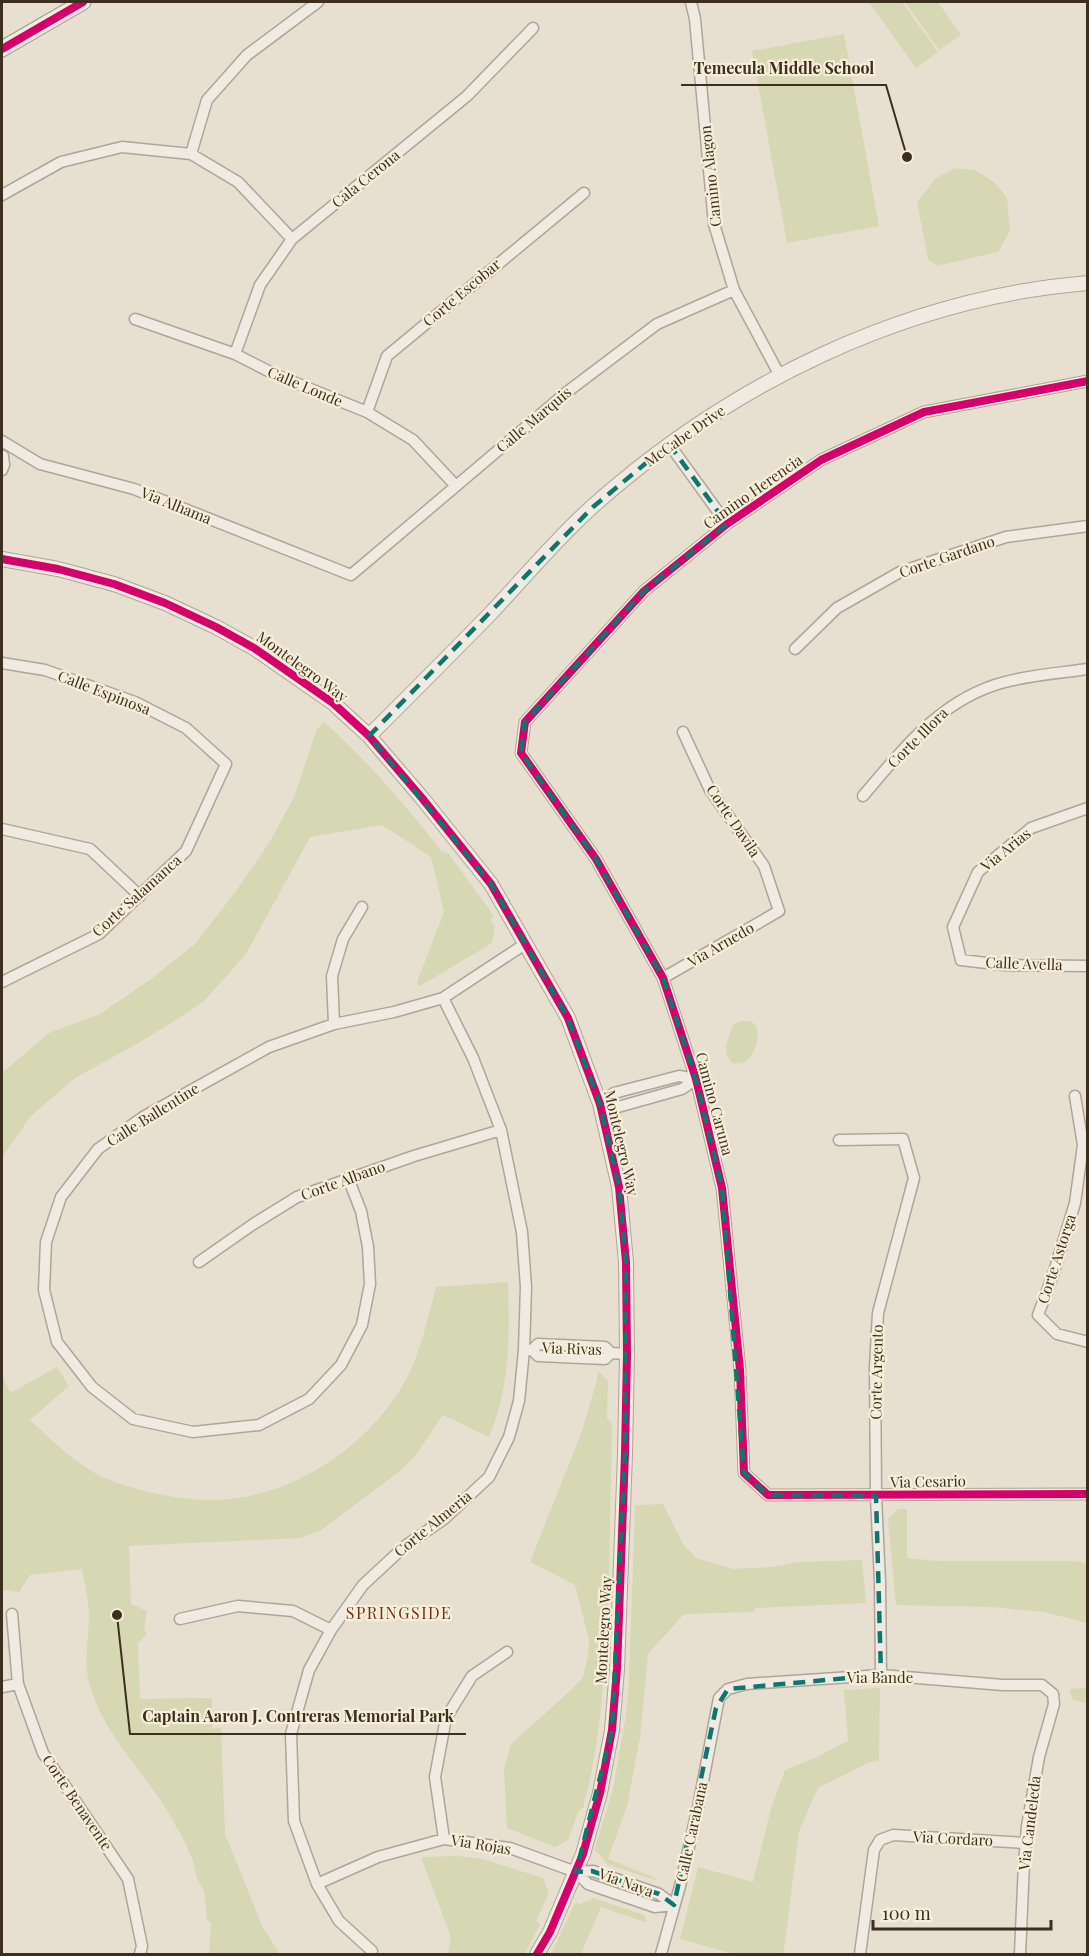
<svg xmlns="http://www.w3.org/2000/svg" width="1089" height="1956" viewBox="0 0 1089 1956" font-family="'Playfair Display',serif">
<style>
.green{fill:#d6d7b3}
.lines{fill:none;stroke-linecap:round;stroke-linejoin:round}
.minor-casing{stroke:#ada599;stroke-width:13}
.tertiary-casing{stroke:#ada599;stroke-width:16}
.secondary-casing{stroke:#9c958a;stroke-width:17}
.minor{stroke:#efebe3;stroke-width:10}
.tertiary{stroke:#efebe3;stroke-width:14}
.secondary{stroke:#efebe3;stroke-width:15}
.cycleway-casing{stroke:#f7eed8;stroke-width:11}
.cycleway{stroke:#d6006c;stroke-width:8}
.marked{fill:none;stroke:#0f766e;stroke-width:4.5;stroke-dasharray:12 8;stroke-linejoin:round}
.labels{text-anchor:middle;stroke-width:4.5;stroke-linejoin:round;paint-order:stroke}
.street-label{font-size:15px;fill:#3d2e20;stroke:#f7eed8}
.neighbourhood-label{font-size:16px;letter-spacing:1.5px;fill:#6b2e1e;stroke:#f7eed8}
.leader{fill:none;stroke:#3d2e20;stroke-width:2}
.callout-dot{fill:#3d2e20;stroke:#f7eed8;stroke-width:2}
.callout-label{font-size:16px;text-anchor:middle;font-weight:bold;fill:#3d2e20;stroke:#f7eed8;stroke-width:4.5;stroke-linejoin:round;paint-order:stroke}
</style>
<rect width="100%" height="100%" fill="#e7e0d1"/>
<path class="green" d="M869,2H902L938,52L916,68Z
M905,2H938L961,35L939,50Z
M844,34L879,226L787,243L752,51Z
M955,168L975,170L995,183L1007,198L1010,231L998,252L937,266L928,259L917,203L935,179Z
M324,722C368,762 405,804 442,852L449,854L494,916L490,920L495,927L492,943L420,986L417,982L444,912L431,857L382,825L310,837L246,954L204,1001L187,1013L142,1041L75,1078L30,1117L2,1157V1073L49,1033L100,1014L151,979L195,944L236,891L269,843L294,797L317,729Z
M741,1021H751C754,1024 756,1026 757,1029C760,1037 754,1057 746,1061C742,1064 737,1064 732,1063L727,1056L726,1045L733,1025Z
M508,1282C510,1335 510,1388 489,1437L443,1415L415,1456L400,1471L320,1531L300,1538L129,1546L131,1604L147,1611L144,1628L147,1635L138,1643L140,1699L212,1698V1729L221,1728L225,1834L262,1926L280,1954H209L211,1924L207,1920L204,1890C196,1883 196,1870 193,1861C188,1848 182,1836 175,1824C149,1775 101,1735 88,1679C84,1657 89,1636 89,1615C89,1600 84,1584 82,1569L30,1575L19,1592L6,1590L2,1592V1375L10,1393L57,1367L69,1386L30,1420C53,1441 76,1465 105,1478C134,1491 183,1501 216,1500C293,1498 371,1445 407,1378C421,1350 428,1317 436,1287Z
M598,1371L608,1381L607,1418L612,1423C611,1476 610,1528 609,1580C606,1657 603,1733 583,1808L579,1810L568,1840L555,1847L507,1828L504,1769L511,1744L572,1689L583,1677L588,1656L589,1640L575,1585L530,1562L581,1434L597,1380Z
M663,1504L683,1544L696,1558L733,1569L771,1567L799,1562L862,1560L866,1603L756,1608L753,1612L684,1614L648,1654L640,1738L627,1806L608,1859L658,1879L655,1880L606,1864L599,1853L594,1851L613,1789L626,1715L629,1680L635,1505Z
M898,1509H907V1558L938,1561H1073L1087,1563V1623L1044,1612L990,1607L896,1605L888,1519Z
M880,1688L879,1761L870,1762L818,1788L799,1831L784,1950L782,1954H734L680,1939L698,1867L753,1882L771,1809L785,1770L815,1758L848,1741L844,1690Z
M1087,1688V1703L1073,1700L1069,1689Z
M457,1856L483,1859L543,1878L549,1893L536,1921L540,1924L525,1954H448L451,1937L421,1857Z
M594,1898L644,1915L647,1923L601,1907L581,1954H551L575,1903L580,1904Z"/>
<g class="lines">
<g class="minor-casing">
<path id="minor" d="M691,2L695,19L714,224L734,290L779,374
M191,154L207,100L247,55L318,2
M2,195L61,162L122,147L191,154L238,182L292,239
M135,319L235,354L276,375L367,412L413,440L456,486
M235,354L260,285L292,239L467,96L533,28
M1088,381L924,412L821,460L727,524L644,591L525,722L521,753L596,859L663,978L696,1079L722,1188L740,1370L744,1473L768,1495L1088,1494
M367,412L387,356L584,193
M2,441L40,464L134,489L351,575L567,392L657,324L734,290
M669,444L727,524
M2,470L4,465L3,456
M795,649L837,608L900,572L1006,537L1088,526
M2,663L45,670L135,702L186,728L226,764L186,851L99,934L2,982
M863,796C903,749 942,698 1005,682C1031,675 1060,673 1088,669
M1088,808L1031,828L978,872L953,927L961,960L1004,965L1088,966
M2,829L90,849L140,896
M663,978L779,911L764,866L710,790L683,732
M334,1024L332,976L343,939L362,907
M1075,1096L1083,1145L1075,1203L1053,1275L1038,1315L1057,1334L1088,1342
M600,1104L614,1093L679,1076L696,1079
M600,1104L618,1107L682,1089L696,1079
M839,1140L903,1139L914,1178L878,1313L875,1367L876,1496L880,1582L881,1675
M348,1178L361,1211L368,1247L370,1284L362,1325L341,1365L309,1399L259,1425L193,1432L133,1419L92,1387L57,1342L44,1290L46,1242L61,1197L98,1149L143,1117L269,1047L334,1024L394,1012L443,998L525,944
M199,1262L252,1225L297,1197L414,1156L501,1130
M526,1350H532L538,1356L605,1359L611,1353
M532,1350L538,1344L605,1347L611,1353L627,1354
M12,1614L18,1684L43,1753L128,1879L142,1946L140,1954
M180,1619L238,1606L293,1611L331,1630
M2,1687L18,1684
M444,1839L435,1777L446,1718L472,1676L507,1652
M576,1872L588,1884L655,1907L674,1905
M317,1884L378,1857L444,1839L510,1848L576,1872L593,1871L659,1894L674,1905
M372,1951L339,1921L317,1884L294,1821L291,1734L309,1670L331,1630L363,1585L405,1546L444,1519L489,1477L509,1437L519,1401L524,1350L526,1287L522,1232L501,1130L473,1058L443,998
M661,1954L680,1886L698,1807L719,1698L728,1689L747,1684L881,1675L1003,1685H1042L1053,1694L1054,1704L1039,1757L1027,1826L1024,1863L1020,1954
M860,1954L874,1850L880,1840L893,1835L1026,1843"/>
</g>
<g class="tertiary-casing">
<path id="tertiary" d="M2,559L58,569L114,584L165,603L216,627L254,648L333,703L369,736L422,798L491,884L568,1018L600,1104L619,1187L626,1262L627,1354L625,1454L617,1669L612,1730L600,1793L583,1854L550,1932L537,1954
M369,736C410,695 450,655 490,614C524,578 556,539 593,506C730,384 904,298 1088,283"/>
</g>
<g class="secondary-casing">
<path id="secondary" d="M2,49L83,2"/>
</g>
<use href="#minor" class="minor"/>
<use href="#tertiary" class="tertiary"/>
<use href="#secondary" class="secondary"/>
<g class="cycleway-casing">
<path id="cycleway" d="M2,49L83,2
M1088,381L924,412L821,460L727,524L644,591L525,722L521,753L596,859L663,978L696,1079L722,1188L740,1370L744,1473L768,1495L1088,1494
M2,559L58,569L114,584L165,603L216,627L254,648L333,703L369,736L422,798L491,884L568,1018L600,1104L619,1187L626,1262L627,1354L625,1454L617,1669L612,1730L600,1793L583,1854L550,1932L537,1954"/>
</g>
<use href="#cycleway" class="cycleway"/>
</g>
<path class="marked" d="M669,444L727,524L644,591L525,722L521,753L596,859L663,978L696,1079L722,1188L744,1473L768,1495L876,1496L881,1675L728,1689L716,1708L674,1905L659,1894L592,1871L576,1872L612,1730L625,1454L626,1262L619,1187L600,1104L568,1018L491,884L369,736L593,507Z"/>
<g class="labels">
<g class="street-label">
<text transform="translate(711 176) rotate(-96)" y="5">Camino Alagon</text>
<text transform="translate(366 179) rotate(-39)" y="5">Cala Cerona</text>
<text transform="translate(462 293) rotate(-40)" y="5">Corte Escobar</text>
<text transform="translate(305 387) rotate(23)" y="5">Calle Londe</text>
<text transform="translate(534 420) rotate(-40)" y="5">Calle Marquis</text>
<text transform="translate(685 436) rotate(-35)" y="5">McCabe Drive</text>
<text transform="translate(753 492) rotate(-35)" y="5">Camino Herencia</text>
<text transform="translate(176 506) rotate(22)" y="5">Via Alhama</text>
<text transform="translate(947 557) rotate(-19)" y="5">Corte Gardano</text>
<text transform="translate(302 667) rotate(36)" y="5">Montelegro Way</text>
<text transform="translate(104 693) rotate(21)" y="5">Calle Espinosa</text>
<text transform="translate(918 738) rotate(-45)" y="5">Corte Illora</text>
<text transform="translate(733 821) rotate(56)" y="5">Corte Davila</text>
<text transform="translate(1006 850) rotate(-39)" y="5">Via Arias</text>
<text transform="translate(137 896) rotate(-42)" y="5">Corte Salamanca</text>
<text transform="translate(721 945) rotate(-30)" y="5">Via Arnedo</text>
<text transform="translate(1024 964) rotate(2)" y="5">Calle Avella</text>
<text transform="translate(714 1104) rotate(75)" y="5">Camino Caruna</text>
<text transform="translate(153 1115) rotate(-32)" y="5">Calle Ballentine</text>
<text transform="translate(621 1143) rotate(77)" y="5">Montelegro Way</text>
<text transform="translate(343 1181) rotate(-20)" y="5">Corte Albano</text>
<text transform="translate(1057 1259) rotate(-72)" y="5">Corte Astorga</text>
<text transform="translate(572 1349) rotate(2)" y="5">Via Rivas</text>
<text transform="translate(877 1372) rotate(-89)" y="5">Corte Argento</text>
<text transform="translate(928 1482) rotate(-1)" y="5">Via Cesario</text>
<text transform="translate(433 1524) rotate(-39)" y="5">Corte Almeria</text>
<text transform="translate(604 1630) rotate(-87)" y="5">Montelegro Way</text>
<text x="880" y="1683">Via Bande</text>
<text transform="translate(77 1803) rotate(56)" y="5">Corte Benavente</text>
<text transform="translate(1030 1823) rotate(-83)" y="5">Via Candeleda</text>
<text transform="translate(692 1832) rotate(-78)" y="5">Calle Carabana</text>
<text transform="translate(953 1839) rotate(3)" y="5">Via Cordaro</text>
<text transform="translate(481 1845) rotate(9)" y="5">Via Rojas</text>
<text transform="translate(626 1883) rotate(20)" y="5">Via Naya</text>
</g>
<g class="neighbourhood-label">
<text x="399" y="1619">SPRINGSIDE</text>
</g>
</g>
<path class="leader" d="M907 157L886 85H681M117 1615L130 1734H466"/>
<g class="callout-dot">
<circle cx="907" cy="157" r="6"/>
<circle cx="117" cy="1615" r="6"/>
</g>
<g class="callout-label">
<text x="784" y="74">Temecula Middle School</text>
<text x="298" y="1722">Captain Aaron J. Contreras Memorial Park</text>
</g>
<rect width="1089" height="1956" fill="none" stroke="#3d2e20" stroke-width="6"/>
<path d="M873 1920v9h178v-9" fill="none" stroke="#3d2e20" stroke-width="3"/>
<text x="882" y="1920" font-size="18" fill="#3d2e20" stroke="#f7eed8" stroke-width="4.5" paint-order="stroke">100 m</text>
</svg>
